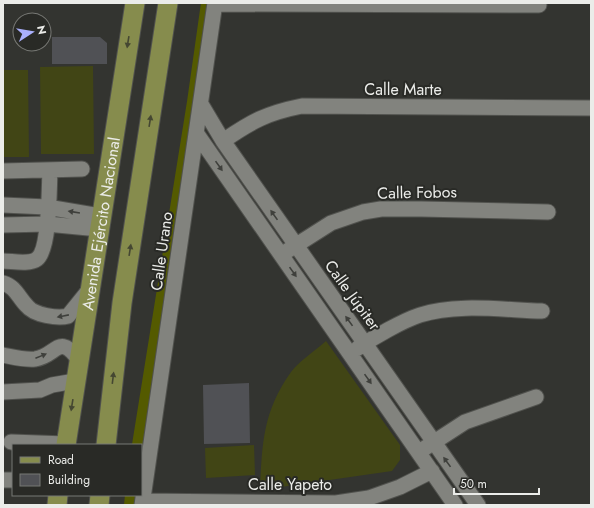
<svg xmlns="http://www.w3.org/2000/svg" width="594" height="508" viewBox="0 0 594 508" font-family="Jost,sans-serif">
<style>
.grass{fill:#414515}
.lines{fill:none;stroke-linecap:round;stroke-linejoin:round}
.canal{stroke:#545a00;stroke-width:12}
.building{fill:#505155}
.minor-casing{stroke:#51524e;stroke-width:17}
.major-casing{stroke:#51524e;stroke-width:21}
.minor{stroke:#82837e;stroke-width:15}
.major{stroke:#868c4d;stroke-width:19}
.oneway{fill:#454732}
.oneway2{fill:#3f403c}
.labels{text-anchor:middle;stroke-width:4;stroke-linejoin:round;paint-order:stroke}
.street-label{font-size:16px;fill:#ebece9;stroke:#292a26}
</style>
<rect width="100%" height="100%" fill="#333430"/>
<path class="grass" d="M93,66L94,154H41L40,67Z
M3,70H28L29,157H3Z
M326,341L400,445V460L392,471L260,490C262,444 263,411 291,372C299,361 315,351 326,341Z
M254,445L255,475L206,478L205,448Z"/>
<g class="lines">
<path class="canal" d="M138,445L193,102L207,3
M130,505L131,495"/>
</g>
<path class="building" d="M52,37H100L107,43V64H52Z
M249,383L250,443L204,444L203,385Z"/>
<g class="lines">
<g class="minor-casing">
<path id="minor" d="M215,4L539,5
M201,104L223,141L478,505
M197,134L455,505
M223,141C252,121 267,113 302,106L591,108
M3,171L82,169
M3,205L47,207L100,216
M3,225L47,224L99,229
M287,251L331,223L363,212L381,209H421L548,212
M3,261C12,261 29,265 37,259C50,249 49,187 50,170
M3,283C16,287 18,297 27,306C34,315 58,319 68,316L89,290
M358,348C374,337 402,321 420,315C456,303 504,310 542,311
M3,355C13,357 24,360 35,359C57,356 58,332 79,360
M3,392L40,390L52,385L75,381
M11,442L66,444
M425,448L465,422L536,397
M3,480H13
M143,501L336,503L369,498L400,487L432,471
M142,505L215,3"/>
</g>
<g class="major-casing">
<g id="major">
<path id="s1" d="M66,445L135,3"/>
<path d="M106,445L122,303L168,3"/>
<path d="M57,505L58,495"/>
<path d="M99,505L100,495"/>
</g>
</g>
<use href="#minor" class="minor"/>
<use href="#major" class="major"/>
</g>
<defs><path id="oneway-solid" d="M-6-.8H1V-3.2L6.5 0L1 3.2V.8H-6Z"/></defs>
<g class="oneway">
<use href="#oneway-solid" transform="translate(128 42) rotate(99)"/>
<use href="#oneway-solid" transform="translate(150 121) rotate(-81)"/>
<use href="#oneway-solid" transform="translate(130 250) rotate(-81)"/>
<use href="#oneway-solid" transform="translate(113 378) rotate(-83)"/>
<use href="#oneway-solid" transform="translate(72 405) rotate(99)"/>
</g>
<g class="oneway2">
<use href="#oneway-solid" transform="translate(219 166) rotate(55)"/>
<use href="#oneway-solid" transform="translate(74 212) rotate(-171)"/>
<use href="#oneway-solid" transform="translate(274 215) rotate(-125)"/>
<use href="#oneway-solid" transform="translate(293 272) rotate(55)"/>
<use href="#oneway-solid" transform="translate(63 316) rotate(169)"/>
<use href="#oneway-solid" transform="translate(349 321) rotate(-126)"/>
<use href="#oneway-solid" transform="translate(41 356) rotate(-22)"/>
<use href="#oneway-solid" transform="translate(368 379) rotate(55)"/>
<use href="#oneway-solid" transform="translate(447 462) rotate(-126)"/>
</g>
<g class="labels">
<g class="street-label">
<text x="403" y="95">Calle Marte</text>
<text transform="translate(417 192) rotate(-1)" y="6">Calle Fobos</text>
<text dy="6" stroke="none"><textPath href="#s1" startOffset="224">Avenida Ejército Nacional</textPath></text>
<text transform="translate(161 251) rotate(-82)" y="6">Calle Urano</text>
<text transform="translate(353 295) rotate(54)" y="6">Calle Júpiter</text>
<text x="290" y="490">Calle Yapeto</text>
</g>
</g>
<rect width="594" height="508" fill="none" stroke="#ebece9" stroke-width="8"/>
<rect x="12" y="444" width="130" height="52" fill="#292a26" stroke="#777874"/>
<rect x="20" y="457" width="20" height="6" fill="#868c4d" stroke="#777874"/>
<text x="48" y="464" font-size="12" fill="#ebece9">Road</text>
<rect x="20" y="474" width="20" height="12" fill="#505155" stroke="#777874"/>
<text x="48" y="484" font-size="12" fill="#ebece9">Building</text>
<g transform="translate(32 32) rotate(78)"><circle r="19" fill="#292a26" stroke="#777874"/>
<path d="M0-3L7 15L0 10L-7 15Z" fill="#aab0fc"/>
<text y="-6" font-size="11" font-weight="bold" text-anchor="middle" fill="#ebece9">N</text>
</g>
<path d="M454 488v6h85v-6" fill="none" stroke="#ebece9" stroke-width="2"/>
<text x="460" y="488" font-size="12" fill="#ebece9" stroke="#292a26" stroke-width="3" paint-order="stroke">50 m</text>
</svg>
